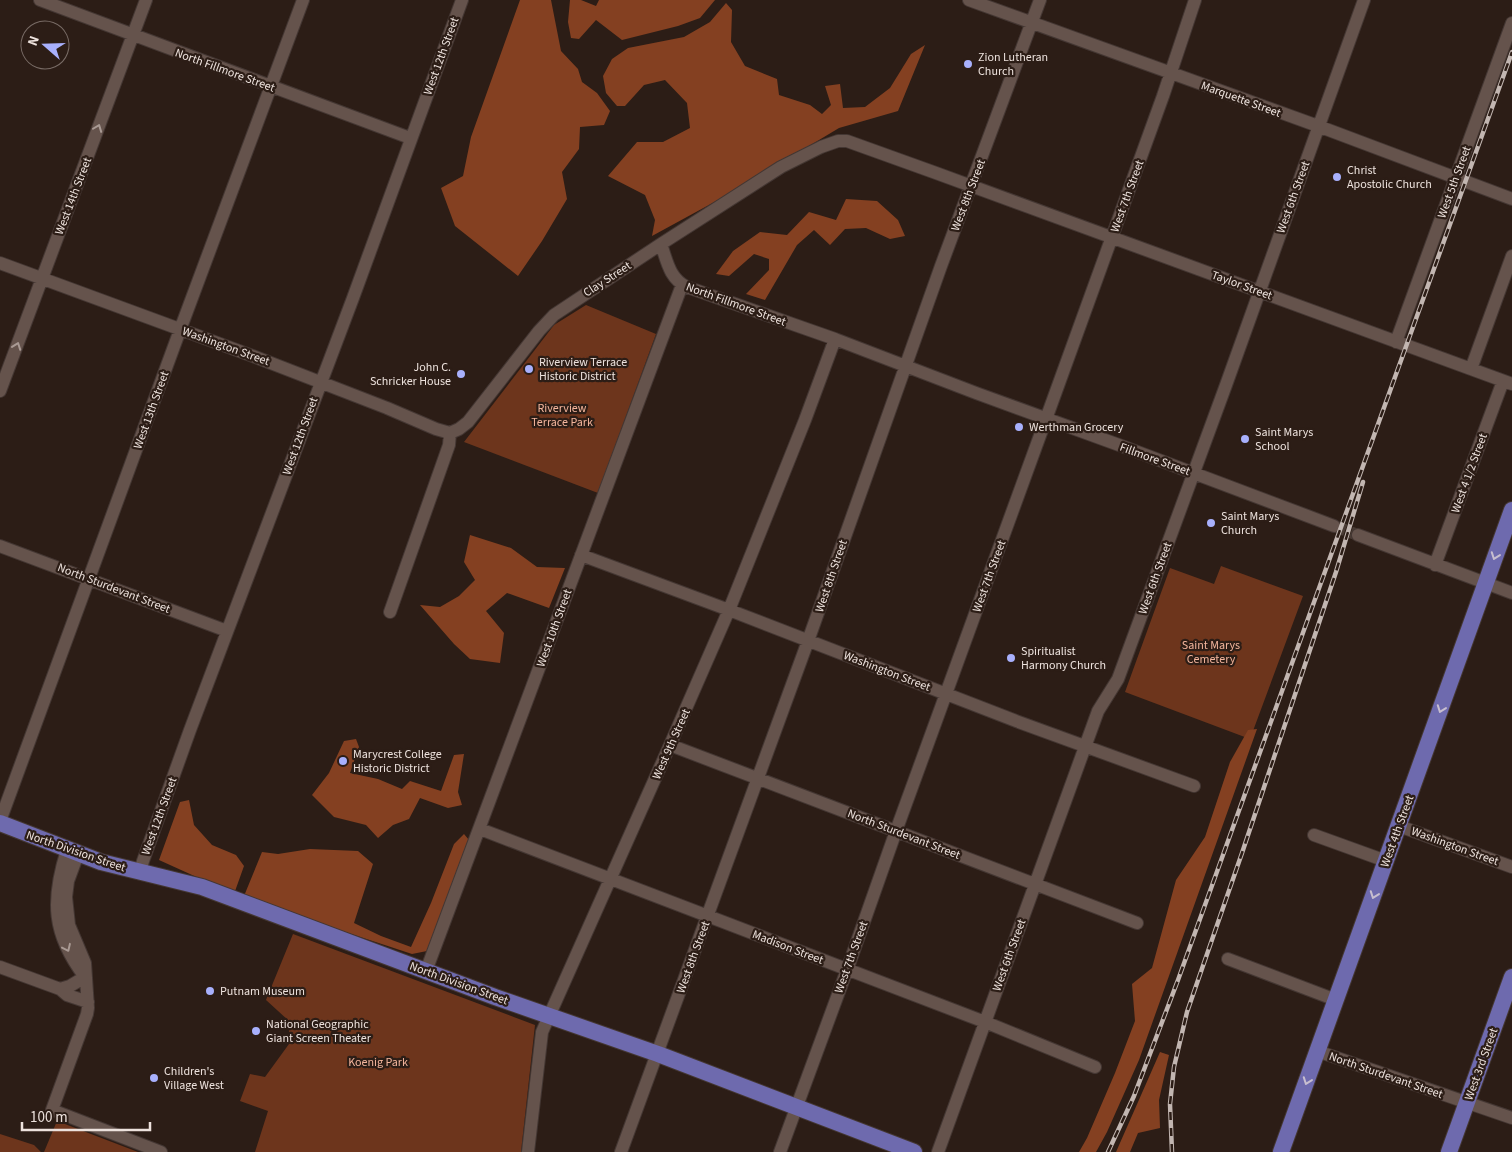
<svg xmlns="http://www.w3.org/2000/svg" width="1512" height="1152" viewBox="0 0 1512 1152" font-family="'Source Sans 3',sans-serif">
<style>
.green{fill:#6d351c}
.forest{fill:#844021}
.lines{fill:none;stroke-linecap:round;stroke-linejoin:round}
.minor-tunnel{stroke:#493b34;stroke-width:12;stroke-dasharray:12 6;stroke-linecap:butt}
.minor-casing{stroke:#443733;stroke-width:14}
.major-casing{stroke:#443733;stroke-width:18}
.minor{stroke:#65534c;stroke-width:12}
.major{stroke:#6e6aae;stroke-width:16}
.rail-casing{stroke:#c2b6b1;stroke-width:4.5}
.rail{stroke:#2c1d16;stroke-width:2.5;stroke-dasharray:8;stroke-linecap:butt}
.oneway{stroke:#a99a94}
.oneway2{stroke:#c7becf}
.poi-dot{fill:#a8b0fc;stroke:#2c1d16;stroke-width:2}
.labels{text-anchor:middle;stroke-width:4.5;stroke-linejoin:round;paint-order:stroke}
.street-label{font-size:12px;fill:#ede2dd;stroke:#2c1d16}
.poi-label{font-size:12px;fill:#ede2dd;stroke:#2c1d16;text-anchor:start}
.park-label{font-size:12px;fill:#f3b59c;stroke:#2c1d16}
</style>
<rect width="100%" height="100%" fill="#2c1d16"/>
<path class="green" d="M586,305L656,334L598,493L464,442L554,325Z
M1221,566L1303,596L1250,739L1125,692L1170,568L1214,584Z
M293,934L535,1025L521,1152H255L268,1111L240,1101L250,1074L265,1077L289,1044V1021L266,1000Z
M57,1121L138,1152H44Z
M0,1134L34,1145L41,1152H0Z"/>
<path class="forest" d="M520,0H551L561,51L578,69L582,82L597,93L610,111L604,125L580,127L579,149L562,172L567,199L542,241L518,276L455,226L441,188L463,176L471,137Z
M570,0H581L596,6L599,0H715L700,18L678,26L622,40L596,20L579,39L571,38L568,22Z
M726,3L732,10L731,42L745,66L777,79L779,95L810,105L822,114L831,105L825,86L840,84L843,108L865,107L890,88L911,54L925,45L898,111L839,128L729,194L652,236L655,220L645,195L608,176L637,142H663L690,128L687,103L665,80L644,85L625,106H617L606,93L603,76L612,59L628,48L684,37L710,22Z
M846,199L877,201L898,220L905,236L890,239L866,228L845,229L830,245L814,230L797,245L765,300L746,294L769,270V259L754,254L729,276L716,274L733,251L760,232L787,235L809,212L836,220Z
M470,535L511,548L537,567L565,568L549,608L507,593L486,611L504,633L500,663L470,659L454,644L420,605L440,607L459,596L475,580L464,562Z
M1257,729L1139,1060L1107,1132L1096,1152H1079L1087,1138L1115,1073L1135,1021L1132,984L1152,968L1176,880L1205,837L1230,762L1248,730Z
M356,739L359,747L350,773L378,779L402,789L410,781L441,791L454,755L464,754L458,792L462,805L448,808L420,798L409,819L393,825L378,838L366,825L334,817L312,795L329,773L344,741Z
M189,800L194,825L212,845L236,855L244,866L234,894L159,860L180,802Z
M464,834L469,840L427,951L412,954L324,925L244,896L262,852L278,854L310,849L358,851L373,864L354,923L381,936L411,947L431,903L454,844Z
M1160,1052L1169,1055L1159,1100L1160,1128L1138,1133L1130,1152H1116Z"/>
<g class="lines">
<path class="minor-tunnel" d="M1334,526L1358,535"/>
<g class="minor-casing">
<path id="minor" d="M40,0L410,138
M969,0L1318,126L1512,199
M661,244C667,261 669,278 687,287L835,339L976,393L1119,445L1334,526
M0,263L250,355L387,408L436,429L450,433
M1396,342L1512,23
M1471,369L1512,256
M0,391L146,0
M450,433L459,429L468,422L539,331L554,315L661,244L781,167L821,147L838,141H847L936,173L1512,384
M1358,535L1512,593
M0,546L227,631
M581,555L729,610L1016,721L1194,786
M1435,565L1503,381
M390,612L449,445L450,433
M670,745L1137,923
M0,821L180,330L303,0
M1399,826L1512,867
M480,829L985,1022L1095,1067
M1314,835L1386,861
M67,850C51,900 52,934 85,977
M78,854L68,881L66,897L69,925L85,963L88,1008L87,1014L52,1110L161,1152
M140,872L143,861L190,730L353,298L462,0
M1228,959L1336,1000
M0,967L60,989L67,995L88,1002
M426,971L682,285
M60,989L70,986L85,977
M1317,1051L1512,1118
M528,1152L542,1032L670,745L729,610L805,420L835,339
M621,1152L808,641L941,266L1040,0
M780,1152L847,970L896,831L1046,419L1163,96L1195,0
M938,1152L1098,711L1118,679L1226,385L1364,0"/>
</g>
<g class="major-casing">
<path id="major" d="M0,823L101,862L202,887L495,997L658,1054L914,1152
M1281,1152L1512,510
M1449,1152L1512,977"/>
</g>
<use href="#minor" class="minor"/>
<use href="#major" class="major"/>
<g class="rail-casing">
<path id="rail" d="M1108,1152L1134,1096L1178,980L1512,52
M1172,1152L1170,1104L1174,1067L1187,1012L1242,853L1336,572L1363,482"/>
</g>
<use href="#rail" class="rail"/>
</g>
<defs><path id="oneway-chevron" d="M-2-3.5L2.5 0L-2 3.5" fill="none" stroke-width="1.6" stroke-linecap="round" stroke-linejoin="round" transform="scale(1.25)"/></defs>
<g class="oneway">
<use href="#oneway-chevron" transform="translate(98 128) rotate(-69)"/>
<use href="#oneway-chevron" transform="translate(17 346) rotate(-70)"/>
<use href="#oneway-chevron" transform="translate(67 948) rotate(65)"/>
</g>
<g class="oneway2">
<use href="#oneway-chevron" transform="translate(1495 556) rotate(110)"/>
<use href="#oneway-chevron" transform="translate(1441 709) rotate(110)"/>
<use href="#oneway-chevron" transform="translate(1374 895) rotate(110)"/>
<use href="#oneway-chevron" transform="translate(1307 1081) rotate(110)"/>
</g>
<g class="poi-dot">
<circle cx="968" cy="64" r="5"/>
<circle cx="1337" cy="177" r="5"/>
<circle cx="529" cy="369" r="5"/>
<circle cx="461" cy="374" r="5"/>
<circle cx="1019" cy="427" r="5"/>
<circle cx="1245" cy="439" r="5"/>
<circle cx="1211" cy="523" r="5"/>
<circle cx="1011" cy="658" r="5"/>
<circle cx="343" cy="761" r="5"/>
<circle cx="210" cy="991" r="5"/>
<circle cx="256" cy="1031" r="5"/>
<circle cx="154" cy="1078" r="5"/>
</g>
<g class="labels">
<g class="street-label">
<text transform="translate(441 56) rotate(-70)" y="4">West 12th Street</text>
<text transform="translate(225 70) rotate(20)" y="4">North Fillmore Street</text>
<text transform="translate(1241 99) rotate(20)" y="4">Marquette Street</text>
<text transform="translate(1454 182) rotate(-70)" y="4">West 5th Street</text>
<text transform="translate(968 195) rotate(-69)" y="4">West 8th Street</text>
<text transform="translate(73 196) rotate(-69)" y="4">West 14th Street</text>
<text transform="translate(1127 196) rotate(-70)" y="4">West 7th Street</text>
<text transform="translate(1293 197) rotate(-70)" y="4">West 6th Street</text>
<text transform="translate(607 279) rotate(-33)" y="4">Clay Street</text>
<text transform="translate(1242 285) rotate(20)" y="4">Taylor Street</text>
<text transform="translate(736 304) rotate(20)" y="4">North Fillmore Street</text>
<text transform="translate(226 346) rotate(20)" y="4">Washington Street</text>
<text transform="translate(151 410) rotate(-70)" y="4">West 13th Street</text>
<text transform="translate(300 436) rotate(-70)" y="4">West 12th Street</text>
<text transform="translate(1155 459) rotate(20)" y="4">Fillmore Street</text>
<text transform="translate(1469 473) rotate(-70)" y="4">West 4 1/2 Street</text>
<text transform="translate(831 576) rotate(-71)" y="4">West 8th Street</text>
<text transform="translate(989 576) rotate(-70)" y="4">West 7th Street</text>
<text transform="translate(1155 578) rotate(-70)" y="4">West 6th Street</text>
<text transform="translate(114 588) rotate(21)" y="4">North Sturdevant Street</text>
<text transform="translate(554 628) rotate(-70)" y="4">West 10th Street</text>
<text transform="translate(887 671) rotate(21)" y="4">Washington Street</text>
<text transform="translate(671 744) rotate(-66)" y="4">West 9th Street</text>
<text transform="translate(159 816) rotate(-70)" y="4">West 12th Street</text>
<text transform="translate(1397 831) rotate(-70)" y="4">West 4th Street</text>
<text transform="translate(904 834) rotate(21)" y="4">North Sturdevant Street</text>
<text transform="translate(1455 846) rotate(20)" y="4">Washington Street</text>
<text transform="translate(76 851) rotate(19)" y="4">North Division Street</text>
<text transform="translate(788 947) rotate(21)" y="4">Madison Street</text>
<text transform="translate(1009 955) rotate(-70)" y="4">West 6th Street</text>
<text transform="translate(693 957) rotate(-70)" y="4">West 8th Street</text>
<text transform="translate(851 957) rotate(-70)" y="4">West 7th Street</text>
<text transform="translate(459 983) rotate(20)" y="4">North Division Street</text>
<text transform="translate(1481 1064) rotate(-70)" y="4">West 3rd Street</text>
<text transform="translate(1386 1075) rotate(19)" y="4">North Sturdevant Street</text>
</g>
<g class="poi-label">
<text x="978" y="61">Zion Lutheran<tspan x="978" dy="14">Church</tspan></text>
<text x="1347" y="174">Christ<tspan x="1347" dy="14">Apostolic Church</tspan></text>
<text x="539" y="366">Riverview Terrace<tspan x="539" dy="14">Historic District</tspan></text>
<text x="451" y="371" text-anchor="end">John C.<tspan x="451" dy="14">Schricker House</tspan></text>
<text x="1029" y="431">Werthman Grocery</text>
<text x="1255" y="436">Saint Marys<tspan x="1255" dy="14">School</tspan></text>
<text x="1221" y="520">Saint Marys<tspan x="1221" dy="14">Church</tspan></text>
<text x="1021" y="655">Spiritualist<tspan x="1021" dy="14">Harmony Church</tspan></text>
<text x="353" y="758">Marycrest College<tspan x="353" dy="14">Historic District</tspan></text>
<text x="220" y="995">Putnam Museum</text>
<text x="266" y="1028">National Geographic<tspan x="266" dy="14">Giant Screen Theater</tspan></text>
<text x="164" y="1075">Children's<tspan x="164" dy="14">Village West</tspan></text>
</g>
<g class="park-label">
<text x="562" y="412">Riverview<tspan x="562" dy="14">Terrace Park</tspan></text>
<text x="1211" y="649">Saint Marys<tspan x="1211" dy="14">Cemetery</tspan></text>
<text x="378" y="1066">Koenig Park</text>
</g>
</g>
<g transform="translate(45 45) rotate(290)"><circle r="24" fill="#2c1d16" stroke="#796c66"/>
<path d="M0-4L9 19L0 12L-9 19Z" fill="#a8b0fc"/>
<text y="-8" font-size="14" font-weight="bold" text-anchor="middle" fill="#ede2dd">N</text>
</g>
<path d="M22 1122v8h128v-8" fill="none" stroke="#ede2dd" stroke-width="2.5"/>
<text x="30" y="1122" font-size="15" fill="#ede2dd" stroke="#2c1d16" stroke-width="4" paint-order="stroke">100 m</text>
</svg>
